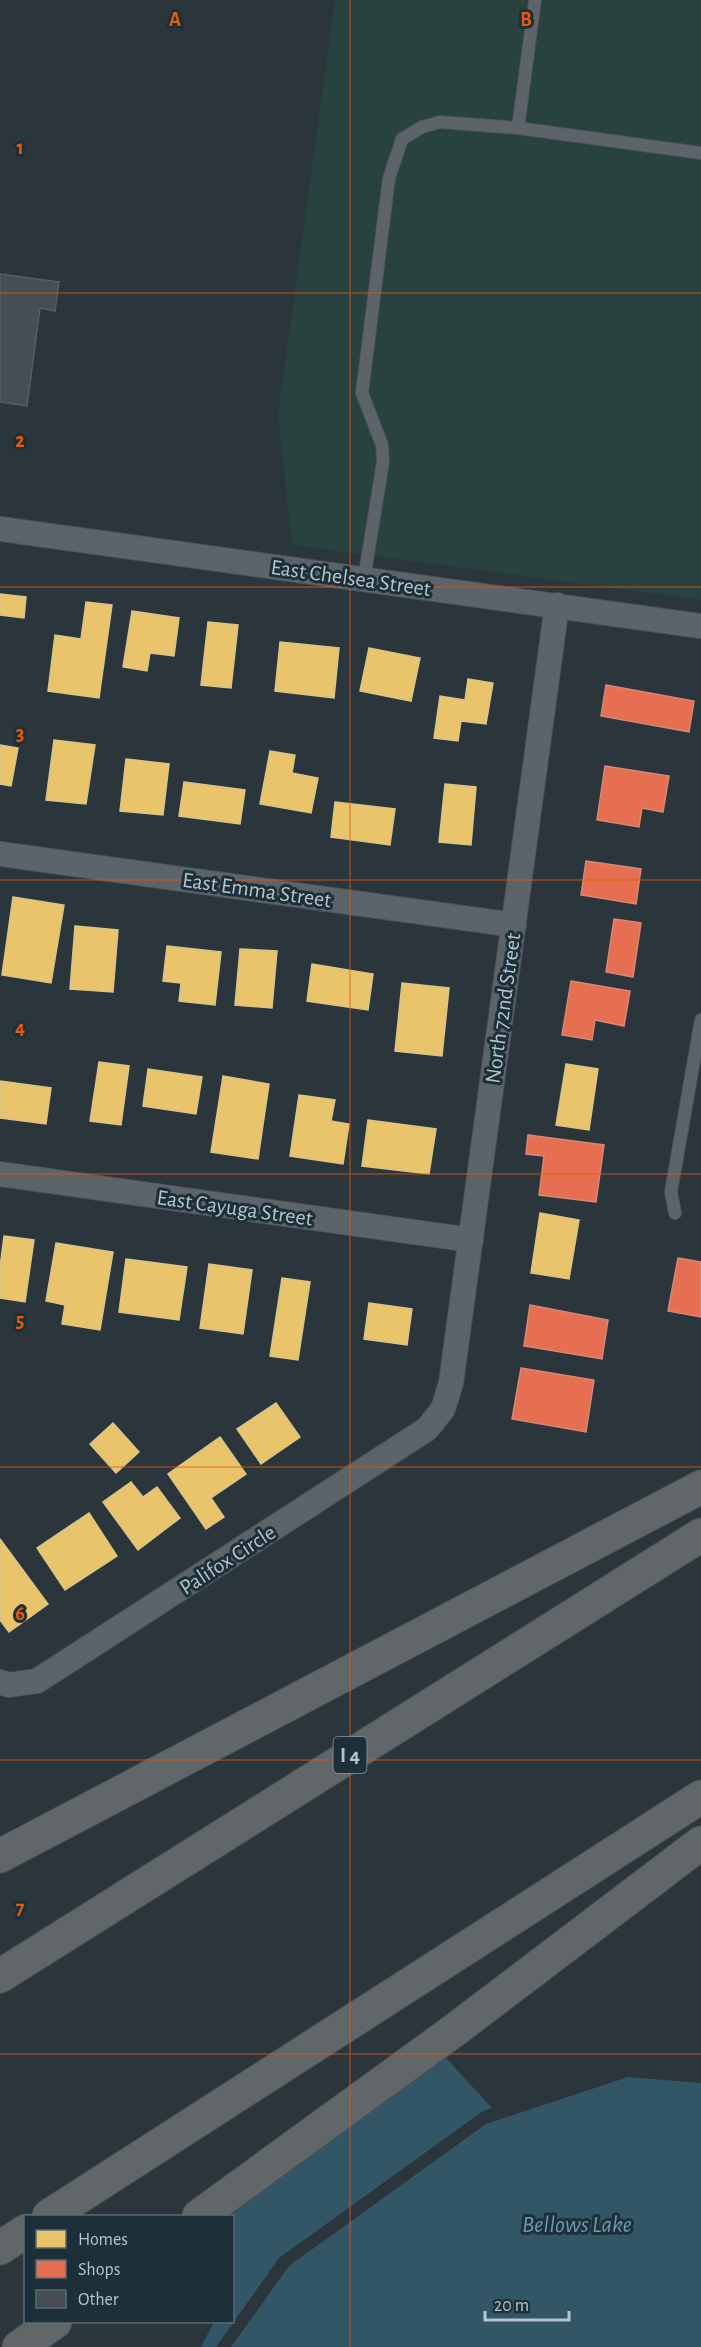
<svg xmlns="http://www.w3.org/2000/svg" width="701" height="2347" viewBox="0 0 701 2347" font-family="'Alegreya Sans',sans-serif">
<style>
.green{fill:#27423f}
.water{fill:#335666}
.homes{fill:#e9c46a;stroke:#d9c488;stroke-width:1.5}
.shops{fill:#e76f51;stroke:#d88876;stroke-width:1.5}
.building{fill:#454e53;stroke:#535e63;stroke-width:1.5}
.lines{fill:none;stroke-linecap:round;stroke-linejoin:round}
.lane-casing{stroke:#495156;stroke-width:14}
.street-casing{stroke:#495156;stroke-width:26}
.highway-casing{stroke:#485257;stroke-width:35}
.lane{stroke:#5c6469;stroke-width:12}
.street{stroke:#5c6469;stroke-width:24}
.highway{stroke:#616669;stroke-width:33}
.grid{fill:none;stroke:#e8590c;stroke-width:1.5;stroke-opacity:0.55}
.labels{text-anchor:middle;stroke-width:6;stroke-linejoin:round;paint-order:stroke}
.shield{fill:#1d2f38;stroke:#8797a0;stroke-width:1.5}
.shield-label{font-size:21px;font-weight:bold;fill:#b5c4cd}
.street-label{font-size:22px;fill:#b5c4cd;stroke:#1d2f38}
.water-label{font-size:24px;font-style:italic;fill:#6b9aaf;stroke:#1d2f38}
.grid-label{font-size:20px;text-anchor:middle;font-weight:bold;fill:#e8590c;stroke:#1d2f38;stroke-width:6;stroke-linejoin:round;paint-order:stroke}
</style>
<rect width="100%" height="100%" fill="#2b363c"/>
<path class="green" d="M335,0H701V600L292,545L278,414Z"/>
<path class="water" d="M445,2057L492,2108L483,2111L279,2258L216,2347H201L214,2322H232V2216H225Z
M628,2077L701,2083V2347H231L289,2266L486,2124Z"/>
<path class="homes" d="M0,594L26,597L24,618L0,615Z
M86,602L112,605L99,698L48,691L55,635L81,639Z
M132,611L179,618L174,656L150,653L147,671L123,667Z
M208,622L238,625L231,688L201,685Z
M280,642L339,648L334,698L275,691Z
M369,648L420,658L411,701L360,691Z
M468,679L493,683L486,724L461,721L458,741L434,738L440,696L465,700Z
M54,740L95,745L86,804L46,800Z
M0,745L18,748L11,786L0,784Z
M270,751L295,755L292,773L318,778L311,813L260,804Z
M126,759L169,764L163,815L120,811Z
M184,782L245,790L240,824L179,816Z
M445,784L476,787L471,845L439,842Z
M335,802L395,809L390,845L331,837Z
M13,897L64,905L51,983L2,975Z
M75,926L118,930L113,992L70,989Z
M167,946L221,952L215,1005L179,1001L181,983L163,981Z
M240,949L277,951L272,1008L235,1005Z
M312,964L373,974L368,1010L307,1001Z
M402,983L449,988L442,1056L395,1051Z
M99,1062L129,1066L121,1125L90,1121Z
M566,1064L598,1069L589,1130L556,1125Z
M148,1069L202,1077L196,1114L143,1106Z
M223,1076L269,1084L258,1159L211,1152Z
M0,1081L51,1088L46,1124L0,1118Z
M299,1095L335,1100L331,1121L349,1124L343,1164L290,1156Z
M368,1120L436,1129L429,1174L362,1166Z
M540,1213L579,1220L569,1279L531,1273Z
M4,1236L34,1240L25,1302L0,1298V1267Z
M56,1243L113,1252L100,1330L62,1324L65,1305L46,1301Z
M126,1259L187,1267L179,1320L119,1312Z
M209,1264L252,1270L243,1334L200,1328Z
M282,1278L310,1282L298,1360L270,1356Z
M369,1303L412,1309L407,1345L364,1339Z
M276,1403L300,1437L261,1464L237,1429Z
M113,1423L139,1452L116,1473L90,1444Z
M220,1437L246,1474L211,1498L224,1517L206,1529L168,1474Z
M131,1482L143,1497L157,1487L180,1518L138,1550L103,1502Z
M89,1513L117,1556L65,1590L37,1548Z
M0,1539L48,1604L9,1632L0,1620Z"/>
<path class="shops" d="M606,685L694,701L689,732L601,716Z
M605,766L669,776L663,812L642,808L639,827L597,820Z
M586,861L641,869L636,904L581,895Z
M614,919L641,923L633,977L606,972Z
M571,981L630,991L624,1026L595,1020L592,1040L562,1035Z
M528,1135L604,1145L596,1202L539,1195L544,1156L526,1154Z
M678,1258L701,1262V1317L668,1311Z
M530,1305L608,1320L602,1359L524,1346Z
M521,1368L594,1380L586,1432L512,1419Z"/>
<path class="building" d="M0,274L59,282L55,311L40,308L27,406L0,402Z"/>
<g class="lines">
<g class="lane-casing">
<path id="lane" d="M535,0L518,128L701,153
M364,579L383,462L382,445L362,393L389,178L402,139L422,127L440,122L518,128
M675,1213L671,1192L701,1020"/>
</g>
<g class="street-casing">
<path id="street" d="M0,529L701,626
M0,854L514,925
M0,1174L471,1240
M0,1682L9,1685L37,1681L427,1429L443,1409L451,1383L557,605"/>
</g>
<g class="highway-casing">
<path id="highway" d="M0,1856L701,1487
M0,1976L701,1535
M49,2216L701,1797
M199,2216L452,2032L701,1843
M0,2248L26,2231
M19,2347L55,2322"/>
</g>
<use href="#lane" class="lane"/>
<use href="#street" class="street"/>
<use href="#highway" class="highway"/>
</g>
<path class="grid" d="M350,0V2347M0,293H701M0,587H701M0,880H701M0,1174H701M0,1467H701M0,1760H701M0,2054H701"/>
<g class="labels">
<rect class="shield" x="333.5" y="1737" width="33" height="36" rx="4.5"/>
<g class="shield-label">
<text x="350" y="1762">I 4</text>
</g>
<g class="street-label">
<text transform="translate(351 577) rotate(8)" y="8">East Chelsea Street</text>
<text transform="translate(257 889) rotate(8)" y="8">East Emma Street</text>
<text transform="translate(502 1008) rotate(-82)" y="8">North 72nd Street</text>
<text transform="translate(235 1207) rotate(8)" y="8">East Cayuga Street</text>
<text transform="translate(227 1559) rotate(-33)" y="8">Palifox Circle</text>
</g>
<g class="water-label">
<text x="577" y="2232">Bellows Lake</text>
</g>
</g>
<g class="grid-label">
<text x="175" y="26">A</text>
<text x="526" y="26">B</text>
<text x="20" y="154">1</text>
<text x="20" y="447">2</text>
<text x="20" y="740">3</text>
<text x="20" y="1034">4</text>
<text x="20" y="1327">5</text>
<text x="20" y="1620">6</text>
<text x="20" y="1914">7</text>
</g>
<rect x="24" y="2215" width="210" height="108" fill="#1d2f38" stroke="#5a6b74" stroke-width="1.5"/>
<rect x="36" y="2230" width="30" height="18" fill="#e9c46a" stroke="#5a6b74" stroke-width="1.5"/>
<text x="78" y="2245" font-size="18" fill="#b5c4cd">Homes</text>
<rect x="36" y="2260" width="30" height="18" fill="#e76f51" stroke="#5a6b74" stroke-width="1.5"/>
<text x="78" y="2275" font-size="18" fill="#b5c4cd">Shops</text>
<rect x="36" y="2290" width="30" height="18" fill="#454e53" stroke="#5a6b74" stroke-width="1.5"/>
<text x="78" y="2305" font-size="18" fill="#b5c4cd">Other</text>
<path d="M485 2311v9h84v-9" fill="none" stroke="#b5c4cd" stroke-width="3"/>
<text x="494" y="2311" font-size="18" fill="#b5c4cd" stroke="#1d2f38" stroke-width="4.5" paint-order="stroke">20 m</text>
</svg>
